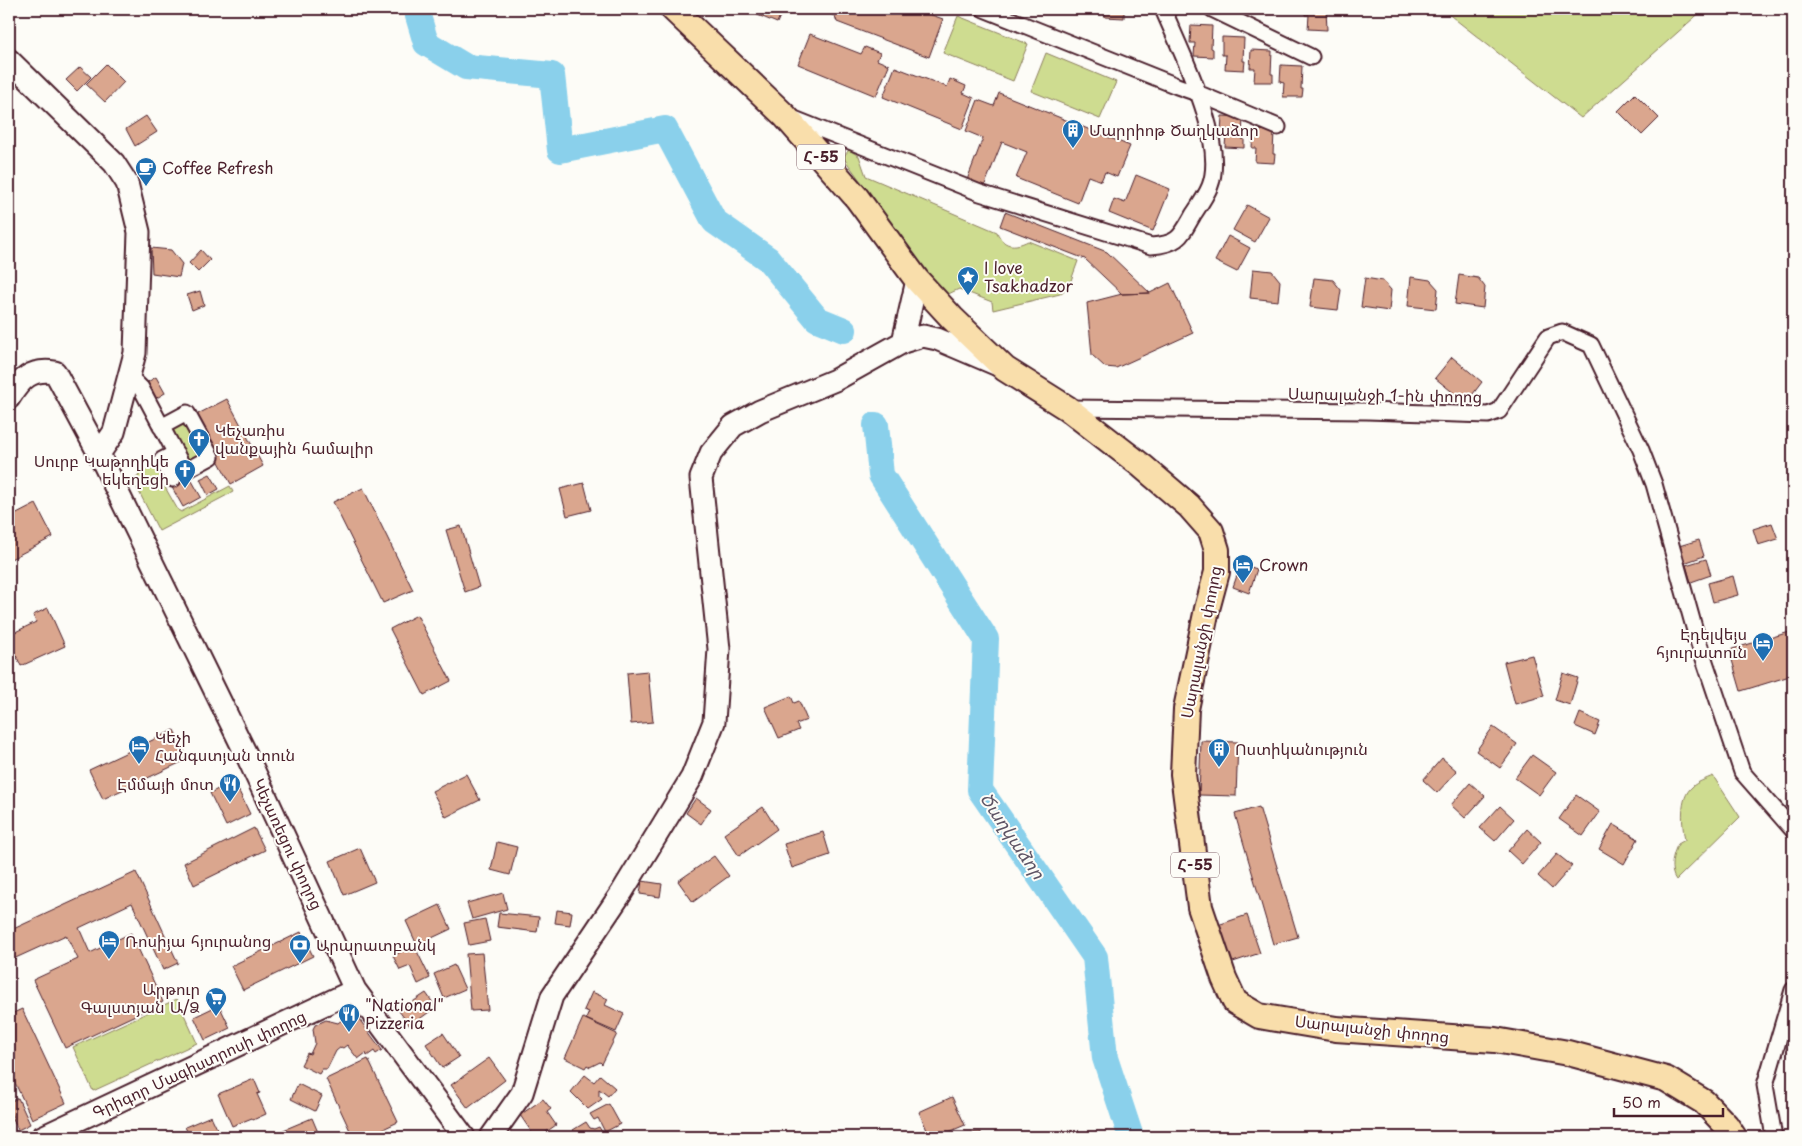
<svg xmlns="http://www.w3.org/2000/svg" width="1802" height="1146" viewBox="0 0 1802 1146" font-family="'Playpen Sans','Noto Sans Armenian',sans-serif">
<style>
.green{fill:#cedc90;stroke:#8c7e5e}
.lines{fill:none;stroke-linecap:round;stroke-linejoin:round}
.river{stroke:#8ad0eb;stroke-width:26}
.building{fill:#daa68e;stroke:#4a1f2b}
.street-casing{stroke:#4a1f2b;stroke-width:19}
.secondary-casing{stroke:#4a1f2b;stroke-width:25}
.primary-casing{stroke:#4a1f2b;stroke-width:28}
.street{stroke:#fdfcf7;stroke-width:15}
.secondary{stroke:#fdfcf7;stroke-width:21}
.primary{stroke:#f9deab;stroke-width:24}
.labels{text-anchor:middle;stroke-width:4;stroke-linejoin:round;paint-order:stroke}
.shield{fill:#fdfcf7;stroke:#806168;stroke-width:1}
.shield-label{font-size:15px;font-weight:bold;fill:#4a1f2b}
.poi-label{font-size:16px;fill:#4a1f2b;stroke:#fdfcf7;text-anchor:start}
.street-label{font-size:16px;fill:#4a1f2b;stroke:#fdfcf7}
.water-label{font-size:18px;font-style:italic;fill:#5d5465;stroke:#fdfcf7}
</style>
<rect width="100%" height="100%" fill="#fdfcf7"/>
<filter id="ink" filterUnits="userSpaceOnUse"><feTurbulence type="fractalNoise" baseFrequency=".02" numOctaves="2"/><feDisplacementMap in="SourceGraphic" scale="10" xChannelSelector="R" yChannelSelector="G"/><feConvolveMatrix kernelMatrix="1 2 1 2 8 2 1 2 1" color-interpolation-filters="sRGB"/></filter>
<g filter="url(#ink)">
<path class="green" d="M1442,9H1704L1581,118Z
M958,16L1028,44L1013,81L943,53Z
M1046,53L1116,82L1100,119L1031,91Z
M849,150L859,156L866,176L997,232C1003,247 1014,248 1028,241L1078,261L1069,286L1060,294L993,310L992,302L959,289L944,296L843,157Z
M185,417L206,456L187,467L166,428Z
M160,462L169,478L162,482L178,510L181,512L230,486L233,492L159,531L133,480L139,476L138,474Z
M1713,776L1740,817L1676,880C1669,871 1672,854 1678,844L1685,840C1682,825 1679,798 1692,787C1697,782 1706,779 1713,776Z
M177,999L197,1043L93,1091L73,1047Z"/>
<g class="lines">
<path class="river" d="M416,9L426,43L466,67L552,75L560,150L665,129L714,221L768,259L817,319L844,330
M876,425L881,475L986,639L980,790L1095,957L1105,1058L1131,1137"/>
</g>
<path class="building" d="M749,9H783L777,23L748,11Z
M816,9H915L943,19L929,57L837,22L835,16Z
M1105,9H1124V18L1105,17Z
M1305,9H1326L1327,30L1308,29L1309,15H1305Z
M1191,25L1212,26L1211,48L1213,49V57L1194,56L1195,43H1190Z
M810,34L861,54L865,47L880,53L877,60L889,65L876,96L798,64Z
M1222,37L1244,38L1243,61H1245L1244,70L1225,69L1226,55H1222Z
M1251,50L1272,51L1271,74H1273V82H1254L1255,68H1250Z
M106,64L124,82L105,102L86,84Z
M1281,65L1302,66L1301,89H1303L1302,97H1283L1284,83L1280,82Z
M80,67L91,77L77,91L66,80Z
M895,67L947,87L950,79L966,86L963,93L974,98L962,129L883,97Z
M999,93L1130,146L1117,177L1105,172L1101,181L1088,176L1078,203L1016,178L1027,152L1002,142L984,187L967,180L983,138L966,131L978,100L994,106Z
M1635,94L1659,118L1642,135L1618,111Z
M146,116L157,132L135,146L126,129Z
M1222,116L1243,117L1242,139H1244V148L1225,147L1226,134L1221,133Z
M1253,130L1274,131L1273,154H1275L1274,163L1255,162L1256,148H1252Z
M1136,175L1170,189L1153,231L1109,213L1114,199L1125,203Z
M1247,205L1269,217L1255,242L1233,230Z
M1005,212L1107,252L1150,293L1122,294L1085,259L1000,226Z
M1228,236L1250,248L1237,272L1215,261Z
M151,248L171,250L182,264L179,277L152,273Z
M201,250L210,260L198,272L189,263Z
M1253,269L1272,271L1280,281L1278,301L1250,298Z
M1459,275L1478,278L1485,287L1483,308L1455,304Z
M1411,277L1430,280L1438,289L1436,309L1408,306Z
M1314,278L1333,280L1341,290L1338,310L1310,307Z
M1365,278L1383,281L1391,290L1389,311L1361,307Z
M1170,283L1193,333L1116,368L1105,367L1092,355L1087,303L1122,294L1150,293Z
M200,291L204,305L192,310L187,295Z
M1452,357L1482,382L1466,403L1435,378Z
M156,377L165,393L155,399L146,383Z
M227,399L263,466L231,484L194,416Z
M187,472L201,497L183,507L169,482Z
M210,474L219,489L208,495L200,479Z
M584,483L591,510L567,516L560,489Z
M363,488L413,590L383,603L333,502Z
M36,504L53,537L9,560V518Z
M1772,523L1778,539L1758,545L1753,529Z
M461,526L479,587L465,592L446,530Z
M1699,540L1704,556L1684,563L1679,546Z
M1706,559L1711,575L1691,582L1686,565Z
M1241,564L1257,569L1249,593L1233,587Z
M1733,576L1738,595L1713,602L1708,583Z
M48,608L65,646L21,666L9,640V635L36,622L33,615Z
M417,615L451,681L424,695L390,629Z
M1793,631V675L1741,691L1729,650Z
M1532,655L1544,696L1515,704L1504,662Z
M648,671L653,722L631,724L627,673Z
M1563,673L1578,678L1570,705L1555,700Z
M791,696L794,703L799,701L807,720L796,724L799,730L779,738L765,707Z
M1580,713L1600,722L1595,735L1575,726Z
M1493,727L1517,744L1500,768L1476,751Z
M174,730L188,759L103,799L89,770Z
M1201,741L1238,742L1236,796L1199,795Z
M1532,755L1556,772L1539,795L1515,778Z
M1442,758L1457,771L1437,793L1423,780Z
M466,774L480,800L446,817L432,791Z
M234,781L250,814L226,826L210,793Z
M1470,783L1485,796L1465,818L1451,805Z
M1576,795L1600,812L1583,836L1559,819Z
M696,798L711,809L701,824L686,813Z
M1500,806L1514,819L1495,841L1480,828Z
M763,807L777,829L739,856L724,834Z
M1259,807L1298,937L1273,944L1235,814Z
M1613,824L1638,839L1624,864L1599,849Z
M254,828L265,850L194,885L184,863Z
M1527,829L1541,842L1522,864L1508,851Z
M823,832L830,855L792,868L784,844Z
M497,842L517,847L510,875L491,870Z
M360,848L375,882L344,895L330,861Z
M1557,854L1572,866L1552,889L1538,876Z
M714,856L729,876L693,902L678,881Z
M136,872L178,963L163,970L132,903L79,928L90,953L131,933L163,1002L65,1048L33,980L78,959L66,935L9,961V931Z
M642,881L662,884L660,897L640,894Z
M503,893L507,909L472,919L467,903Z
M440,905L451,929L417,945L406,921Z
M557,910L572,912L570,925L555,923Z
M499,913L539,917L537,932L497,927Z
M1247,915L1260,953L1230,963L1218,925Z
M485,919L490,941L469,945L464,923Z
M301,932L313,956L243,990L231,966Z
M414,945L430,978L418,984L410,966L400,970L393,956Z
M482,953L488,1010L471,1011L466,954Z
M454,965L465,989L444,998L434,974Z
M592,992L608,999L605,1005L624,1014L616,1032L586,1019L589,1012L584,1010Z
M426,993L436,1007L410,1026L399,1011Z
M219,1005L230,1028L205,1040L194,1017Z
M22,1009L66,1103L32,1119L9,1070V1015Z
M348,1015L359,1019L382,1050L376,1054L374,1051L367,1056L366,1053L358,1059L347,1045L343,1048L341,1047L336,1051L327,1069H322L319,1074L301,1065L307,1053L310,1054L315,1043L313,1029L315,1025L326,1020L338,1023Z
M583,1018L617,1034L602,1064L600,1062L590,1067L587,1065L585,1068L565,1058Z
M443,1033L459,1057L442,1068L426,1044Z
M489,1058L505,1080L468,1108L451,1085Z
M368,1059L398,1122L366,1137H353L326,1079Z
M585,1075L594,1082L600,1075L615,1088L608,1096L599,1089V1096L602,1099L588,1109L571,1092Z
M254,1079L260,1093L257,1094L266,1114L253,1120L252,1118L232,1126L218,1094Z
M298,1084L322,1096L315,1111L291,1099Z
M952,1097L965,1125L937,1137H930L919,1112Z
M18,1098L30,1124L18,1130L9,1109V1102Z
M543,1099L551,1109L547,1112L556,1125L539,1137H535L520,1115Z
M609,1104L620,1124L605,1132L598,1118L594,1120L590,1114Z
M211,1116L221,1137H190L185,1127Z
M312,1118L320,1137H276L274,1134Z
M586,1122L590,1128L594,1129L599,1127L605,1137H578L573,1130Z
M981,1132V1137H965V1133Z"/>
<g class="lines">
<g class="street-casing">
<path id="street" d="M984,9L1177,86L1197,93L1278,127
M1212,9L1311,57
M792,118L980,193L1151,246C1178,244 1180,238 1193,215C1199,206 1206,196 1210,186C1227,141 1181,52 1163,9
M130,377L141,388L185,471L211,457L187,413L161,427
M1067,408L1367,411L1488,415L1499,411L1548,337L1562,332L1591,345L1641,450L1654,484L1697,638L1742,772L1793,830
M173,479L162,460L176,453
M1774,1137L1765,1085L1793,990"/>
</g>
<g class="secondary-casing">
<path id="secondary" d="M9,60L114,163L127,183L139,232L135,353L114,432L99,454
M903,342L917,280
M9,398C21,379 31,368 55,372L99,454L249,760L355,990L464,1137
M42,1137L355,990
M491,1137L522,1093L552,996L622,892L692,777L714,722L719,649L701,478L711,453L733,426L760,411L835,380L903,342L923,336L937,339L998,365"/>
</g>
<g class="primary-casing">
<path id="primary" d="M673,9L785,116L857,198L917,280L952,318L1005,369L1067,408L1142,466L1189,506L1211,531L1217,550V572L1207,609L1186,709L1183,774L1200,907L1224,978L1235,1002L1259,1016L1336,1029L1495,1040L1568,1053L1666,1079L1704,1102L1726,1125L1734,1137"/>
</g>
<use href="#street" class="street"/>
<use href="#secondary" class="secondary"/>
<use href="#primary" class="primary"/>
</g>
</g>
<defs>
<g id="building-pin" transform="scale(1.125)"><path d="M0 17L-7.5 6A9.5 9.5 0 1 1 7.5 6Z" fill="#1f6fb2" stroke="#fdfcf7"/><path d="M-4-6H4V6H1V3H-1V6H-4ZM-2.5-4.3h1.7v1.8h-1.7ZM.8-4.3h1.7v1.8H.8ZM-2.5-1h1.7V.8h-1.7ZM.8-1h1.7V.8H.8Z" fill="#fff"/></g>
<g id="cafe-pin" transform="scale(1.125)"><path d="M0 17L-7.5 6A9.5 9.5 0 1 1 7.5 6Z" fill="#1f6fb2" stroke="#fdfcf7"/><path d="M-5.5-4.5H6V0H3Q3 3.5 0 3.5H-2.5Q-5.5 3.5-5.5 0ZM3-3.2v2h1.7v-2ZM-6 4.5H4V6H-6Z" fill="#fff"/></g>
<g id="sight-pin" transform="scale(1.125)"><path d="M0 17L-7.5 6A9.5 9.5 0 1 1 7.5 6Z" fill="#1f6fb2" stroke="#fdfcf7"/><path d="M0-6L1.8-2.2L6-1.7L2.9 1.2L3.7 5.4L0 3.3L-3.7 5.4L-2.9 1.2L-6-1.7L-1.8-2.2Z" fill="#fff"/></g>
<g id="church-pin" transform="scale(1.125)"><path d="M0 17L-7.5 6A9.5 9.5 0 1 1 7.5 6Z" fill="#1f6fb2" stroke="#fdfcf7"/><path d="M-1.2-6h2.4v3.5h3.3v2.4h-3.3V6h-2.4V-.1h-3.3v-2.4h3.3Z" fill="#fff"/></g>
<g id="hotel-pin" transform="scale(1.125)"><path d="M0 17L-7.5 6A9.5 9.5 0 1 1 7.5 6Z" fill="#1f6fb2" stroke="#fdfcf7"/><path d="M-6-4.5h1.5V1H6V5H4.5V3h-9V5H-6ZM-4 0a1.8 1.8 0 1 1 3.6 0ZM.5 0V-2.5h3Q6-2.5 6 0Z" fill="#fff"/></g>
<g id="restaurant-pin" transform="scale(1.125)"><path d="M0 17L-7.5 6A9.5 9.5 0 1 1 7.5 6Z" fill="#1f6fb2" stroke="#fdfcf7"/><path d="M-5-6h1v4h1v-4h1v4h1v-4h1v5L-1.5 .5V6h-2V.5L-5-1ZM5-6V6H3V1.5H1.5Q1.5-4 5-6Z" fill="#fff"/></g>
<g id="bank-pin" transform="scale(1.125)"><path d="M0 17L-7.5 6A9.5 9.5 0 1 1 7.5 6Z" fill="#1f6fb2" stroke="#fdfcf7"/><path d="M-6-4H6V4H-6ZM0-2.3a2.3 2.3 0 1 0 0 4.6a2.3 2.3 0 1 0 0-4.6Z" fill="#fff"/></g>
<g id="supermarket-pin" transform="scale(1.125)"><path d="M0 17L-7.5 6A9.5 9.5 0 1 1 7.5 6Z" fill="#1f6fb2" stroke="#fdfcf7"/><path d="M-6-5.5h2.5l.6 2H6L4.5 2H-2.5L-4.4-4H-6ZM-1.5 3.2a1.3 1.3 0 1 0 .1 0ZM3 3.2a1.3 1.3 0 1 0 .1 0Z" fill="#fff"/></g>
</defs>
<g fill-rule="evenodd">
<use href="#building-pin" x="1073" y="130"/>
<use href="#cafe-pin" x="146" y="168"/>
<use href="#sight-pin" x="968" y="277"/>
<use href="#church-pin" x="199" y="439"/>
<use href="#church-pin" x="185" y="470"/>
<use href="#hotel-pin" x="1243" y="565"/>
<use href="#hotel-pin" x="1763" y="643"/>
<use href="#hotel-pin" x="139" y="746"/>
<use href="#building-pin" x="1219" y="749"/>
<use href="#restaurant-pin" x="230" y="784"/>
<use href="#hotel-pin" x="109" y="941"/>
<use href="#bank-pin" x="300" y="945"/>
<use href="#supermarket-pin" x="216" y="998"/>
<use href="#restaurant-pin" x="349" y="1014"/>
</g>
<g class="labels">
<g class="shield">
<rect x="797" y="144.5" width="48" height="25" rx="4"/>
<rect x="1171" y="852.5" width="48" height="25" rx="4"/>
</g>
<g class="shield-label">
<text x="821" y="162">Հ-55</text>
<text x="1195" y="870">Հ-55</text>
</g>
<g class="poi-label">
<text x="1089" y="136">Մարրիոթ Ծաղկաձոր</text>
<text x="162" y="174">Coffee Refresh</text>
<text x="984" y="274">I love<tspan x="984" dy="18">Tsakhadzor</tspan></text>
<text x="215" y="436">Կեչառիս<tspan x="215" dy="18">վանքային համալիր</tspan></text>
<text x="169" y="467" text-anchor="end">Սուրբ Կաթողիկե<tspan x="169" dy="18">եկեղեցի</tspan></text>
<text x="1259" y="571">Crown</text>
<text x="1747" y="640" text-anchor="end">Էդելվեյս<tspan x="1747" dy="18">հյուրատուն</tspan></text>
<text x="155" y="743">Կեչի<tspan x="155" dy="18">Հանգստյան տուն</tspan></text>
<text x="1235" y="755">Ոստիկանություն</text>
<text x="214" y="790" text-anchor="end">Էմմայի մոտ</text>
<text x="125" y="947">Ռոսիյա հյուրանոց</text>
<text x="316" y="951">Արարատբանկ</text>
<text x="200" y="995" text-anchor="end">Արթուր<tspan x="200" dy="18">Գալստյան Ա/Ձ</tspan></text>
<text x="365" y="1011">"National"<tspan x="365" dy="18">Pizzeria</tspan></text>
</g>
<g class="street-label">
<text transform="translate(1385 395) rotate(1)" y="6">Սարալանջի 1-ին փողոց</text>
<text transform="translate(1201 642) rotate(-79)" y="6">Սարալանջի փողոց</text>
<text transform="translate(288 844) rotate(65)" y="6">Կեչառեցու փողոց</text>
<text transform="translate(1372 1029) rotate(6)" y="6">Սարալանջի փողոց</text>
<text transform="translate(199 1064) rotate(-25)" y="6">Գրիգոր Մագիստրոսի փողոց</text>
</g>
<g class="water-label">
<text transform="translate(1012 836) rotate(56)" y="6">Ծաղկաձոր</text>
</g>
</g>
<rect width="1802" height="1146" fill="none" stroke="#fdfcf7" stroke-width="30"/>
<rect x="15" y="15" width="1772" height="1116" fill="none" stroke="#4a1f2b" stroke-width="2" filter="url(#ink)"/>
<path d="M1614 1108v8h109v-8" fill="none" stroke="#4a1f2b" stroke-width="2.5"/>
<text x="1622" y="1108" font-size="15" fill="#4a1f2b" stroke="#fdfcf7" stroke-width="4" paint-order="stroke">50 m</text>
</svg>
